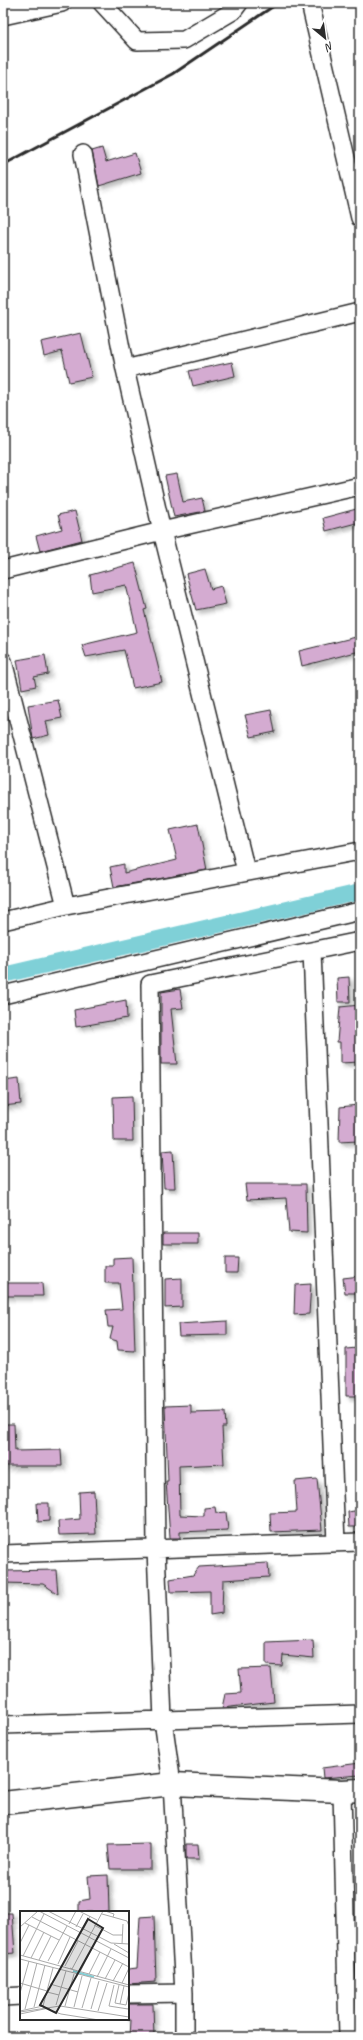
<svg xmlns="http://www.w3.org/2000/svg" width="363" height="2040" viewBox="0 0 363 2040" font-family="Caveat,sans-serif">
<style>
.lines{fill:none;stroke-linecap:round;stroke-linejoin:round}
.canal{stroke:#7fd0d7;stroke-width:16}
.building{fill:#d4abd1;stroke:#2b2b2b;filter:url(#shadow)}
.street-casing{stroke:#2b2b2b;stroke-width:20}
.secondary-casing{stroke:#2b2b2b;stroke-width:25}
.street{stroke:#fff;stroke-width:17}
.secondary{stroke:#fff;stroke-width:22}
.rail{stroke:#2b2b2b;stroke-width:3}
.inset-river{fill:none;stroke:#7fd0d7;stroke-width:2}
.inset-road{fill:none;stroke:#aaa;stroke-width:1}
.view{fill:#2b2b2b;fill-opacity:0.15;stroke:#2b2b2b;stroke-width:2}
.inset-edge{fill:none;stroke:#2b2b2b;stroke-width:2}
</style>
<defs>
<filter id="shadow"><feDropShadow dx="3.5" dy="3.5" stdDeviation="2" flood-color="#0004"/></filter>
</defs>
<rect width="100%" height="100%" fill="#fff"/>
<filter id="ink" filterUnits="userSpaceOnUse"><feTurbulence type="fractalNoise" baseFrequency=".025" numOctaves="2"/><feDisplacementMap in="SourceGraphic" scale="8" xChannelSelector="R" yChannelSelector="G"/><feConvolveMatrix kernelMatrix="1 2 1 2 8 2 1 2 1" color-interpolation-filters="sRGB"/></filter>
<g filter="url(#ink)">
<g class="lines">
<path class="canal" d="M3,975L360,892"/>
</g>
<path class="building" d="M102,148L106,162L135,153L141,173L99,186L92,151Z
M81,333L92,377L69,382L62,351L44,356L41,342Z
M232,362L235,376L193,386L189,371Z
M177,474L183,502L202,498L205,511L174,517L165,476Z
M360,508V522L326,531L323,518Z
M75,511L82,540L40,551L36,536L62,529L58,515Z
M135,563L147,609L144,610L162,682L133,688L124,650L86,657L82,645L137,632L126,585L92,592L90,575Z
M205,569L211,589L221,586L226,604L196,610L186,574Z
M360,636V651L302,666L299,651Z
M45,655L48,674L34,677L36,686L22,689L17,660Z
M58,700L62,718L46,721L49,735L33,739L28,705Z
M271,710L275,732L251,737L245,715Z
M198,824L207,870L114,887L110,867L124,864V873L177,860L170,830Z
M349,977L350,1002H338L337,978Z
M180,989L183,1008L171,1009L177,1064H161V992Z
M126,1000L127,1018L76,1027L74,1010Z
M360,1005V1062L340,1063V1042H337L340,1007Z
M19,1079L21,1104L3,1106V1081Z
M132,1096L133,1141H114L113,1097Z
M358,1105V1141L339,1142L340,1107Z
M173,1150L175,1188H164L162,1151Z
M245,1184H306L307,1233L289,1232L286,1198L247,1200Z
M163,1233H198V1244H163Z
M132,1257L135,1351L118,1350L117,1341L110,1339L113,1327H108L106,1310L122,1309L119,1283H105V1266H113V1258Z
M225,1258H238L237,1273H225Z
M360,1276V1293H345L343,1278Z
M182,1278V1307L165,1308V1279Z
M3,1283H42L43,1296H3Z
M311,1284L309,1314L294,1315L295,1285Z
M227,1321V1335L179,1336L178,1324Z
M357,1348V1353H360L358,1396H346V1349Z
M191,1405V1413L225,1412L226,1427H222L224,1464L179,1466L180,1515L204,1516V1508L215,1507L216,1513L226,1512L228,1530L180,1532V1538H170L166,1481H168L165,1406Z
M3,1424H14L15,1451L61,1450L62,1466H3Z
M317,1479L322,1530L271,1532L270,1513L297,1512L295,1481Z
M94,1491L96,1534L59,1535L58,1521L80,1519L79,1492Z
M37,1503H49V1521L38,1522Z
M360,1510V1527H349L348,1512Z
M268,1563L269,1577L223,1580L222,1613L210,1615V1591L171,1592L170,1579L193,1575L199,1567Z
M56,1570L58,1594L43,1584L3,1583V1571Z
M313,1640L314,1658L283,1655L282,1666L266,1665V1642Z
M271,1668L274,1702L222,1708L225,1694L241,1693L239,1669Z
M360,1763V1775L323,1778L322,1768Z
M151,1844V1869H110L108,1845Z
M186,1844H198L199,1859H186Z
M108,1875L109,1912H79V1901L90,1899L88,1876Z
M3,1913H12L15,1953L3,1954Z
M154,1916L156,1982L128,1984V1969L137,1968L140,1917Z
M356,1950H360V1988H357Z
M128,2004H153L154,2037H130L131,2020H128Z"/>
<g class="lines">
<g class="street-casing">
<path id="street" d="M102,3L137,41L184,40L233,11L239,3
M310,3L360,218
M3,16L62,3
M83,154L125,369L162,531L246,871
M125,369L360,312
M3,570L162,531L360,486
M3,661L66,906
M3,921L66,906L360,851
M312,951L336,1543
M3,995L360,911
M3,1554L360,1542
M3,1725L360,1714
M342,1791L348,2037
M128,1994L184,1993
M3,1997L21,1996
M184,2037V1993L172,1784L163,1720L156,1549L150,984L360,941"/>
</g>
<g class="secondary-casing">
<path id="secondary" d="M3,1803L172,1784L342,1791L360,1790"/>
</g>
<use href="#street" class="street"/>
<use href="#secondary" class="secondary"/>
<path class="rail" d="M3,165L173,74L278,3"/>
</g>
</g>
<g transform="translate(20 1911)">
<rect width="109" height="109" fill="#fff"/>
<path class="inset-river" d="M53,60L74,66"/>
<path class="inset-road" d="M19,0L109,47M28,0L91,32L109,33M59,0L77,9M85,0L94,3L93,6M82,3L107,10L109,15M12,6L109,56M5,12L39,29M49,13L56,0M74,14L93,24H102M0,16L18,0M56,16L63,3M63,19L70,5M0,32L9,14M94,33L109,42M102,33L103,13M0,44L109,74M3,45L24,3M11,47L24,21M0,48L109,76M19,49L31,25M28,50L47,15M38,53L50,26M45,55L58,30M50,57L52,58L83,0M60,61L72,37M69,63L80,41M77,66L91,38M85,68L95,49M93,70L103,52M0,72L27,80M102,72L109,57M30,73L58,81M94,74L89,95L108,98L109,96M27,81L39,84M0,82L9,50M95,92L106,94L109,82M95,92L99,74M100,93L104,75M36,94L46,60M45,95L54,63M14,96L25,54M54,96L62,65M62,97L71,67M5,98L17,52M71,98L79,70M0,100L23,95L33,57M78,100L87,72M0,101L40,95L109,106M0,103L29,97L32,100L41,103L79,109"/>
<path class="view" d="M68,8L83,17L36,102L20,94Z"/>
<rect width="109" height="109" class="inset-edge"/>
</g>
<rect width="363" height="2040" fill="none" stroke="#fff" stroke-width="16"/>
<rect x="8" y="8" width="347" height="2024" fill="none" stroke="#2b2b2b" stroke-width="1.5" filter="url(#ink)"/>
<g transform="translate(325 38) rotate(151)" stroke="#ffffff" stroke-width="3" paint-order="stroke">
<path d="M0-3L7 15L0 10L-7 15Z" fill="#2b2b2b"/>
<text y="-6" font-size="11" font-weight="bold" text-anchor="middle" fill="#2b2b2b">N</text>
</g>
</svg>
